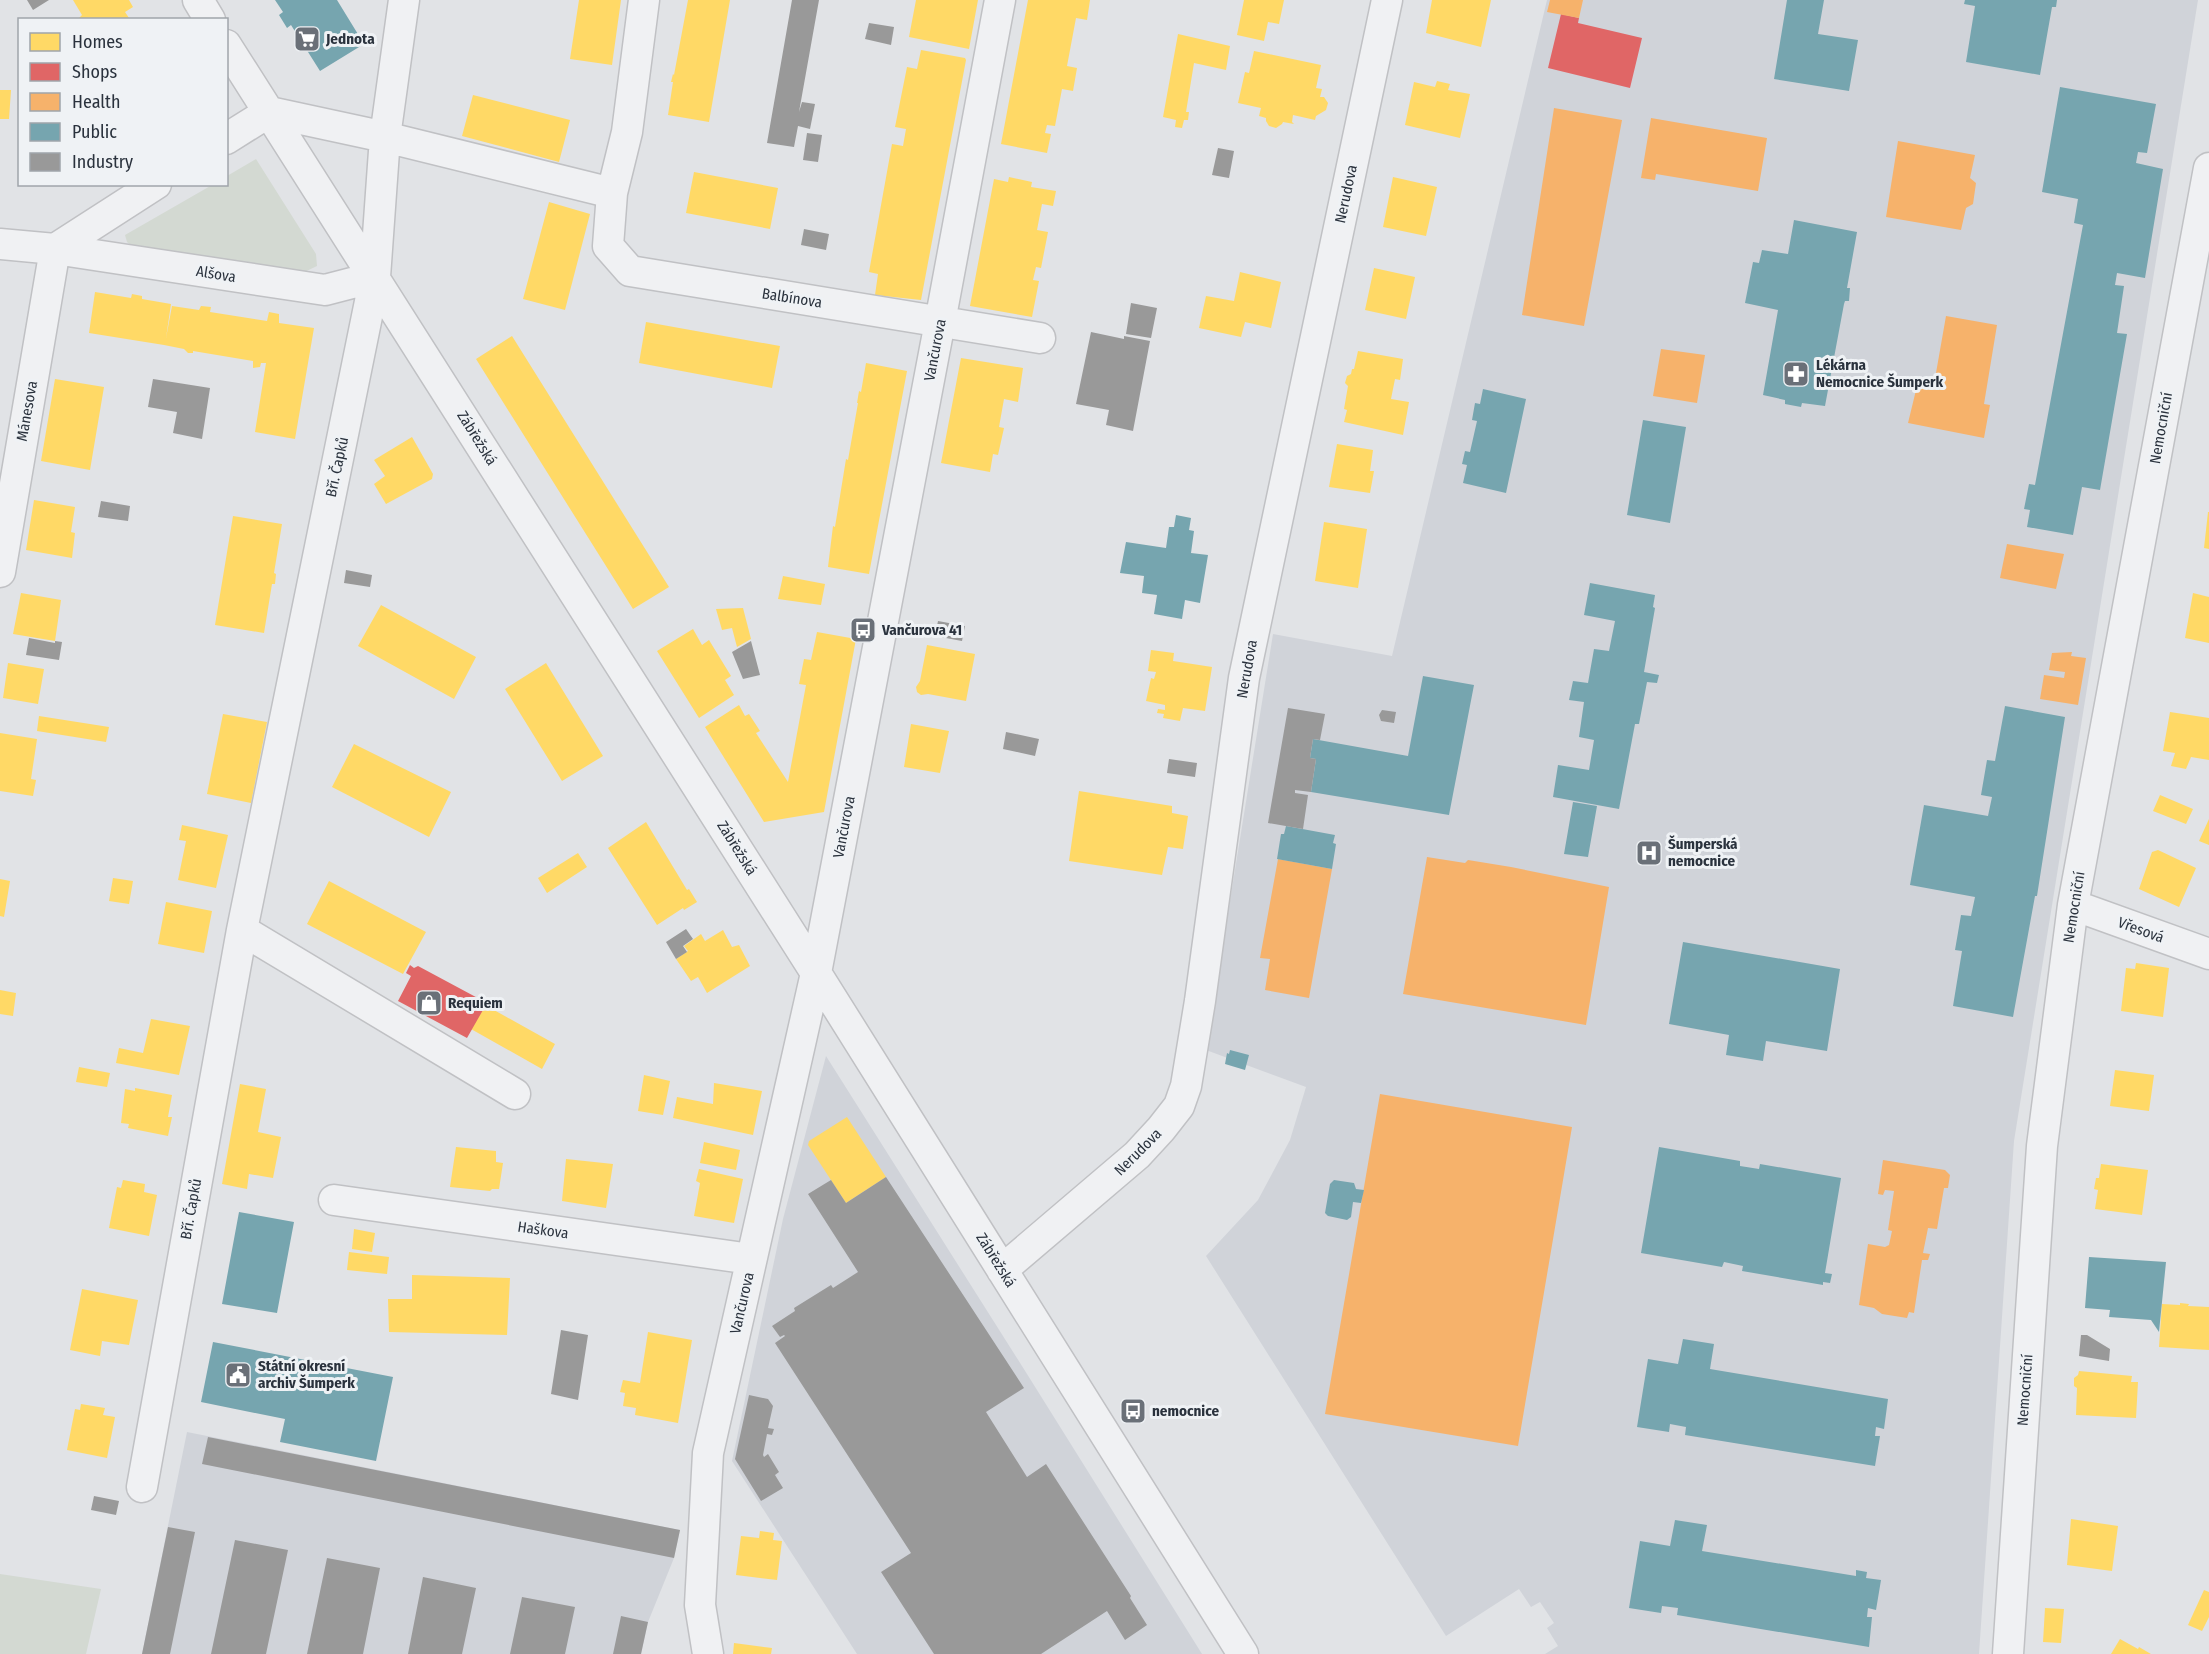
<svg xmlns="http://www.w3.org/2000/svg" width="2209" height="1654" viewBox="0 0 2209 1654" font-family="'Fira Sans Condensed',sans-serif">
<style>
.built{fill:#d0d3d9}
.green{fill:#d3d9d2}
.homes{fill:#ffd966}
.shops{fill:#e06666}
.health{fill:#f6b26b}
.public{fill:#76a5af}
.industry{fill:#999}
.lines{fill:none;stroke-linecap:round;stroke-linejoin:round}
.minor-casing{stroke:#c0c1c4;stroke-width:33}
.minor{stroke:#f0f1f3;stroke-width:30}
.labels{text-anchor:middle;stroke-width:6;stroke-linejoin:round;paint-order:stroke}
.poi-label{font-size:15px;font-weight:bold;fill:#2a323d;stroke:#eff2f5;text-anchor:start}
.street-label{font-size:15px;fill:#2a323d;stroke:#eff2f5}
</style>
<rect width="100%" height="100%" fill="#e1e3e6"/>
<path class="built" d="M1547,0H2198L2014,1141L1979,1654H1545L1558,1646L1547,1628L1554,1623L1540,1602L1531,1607L1519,1589L1446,1636L1206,1256L1258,1200L1290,1140L1306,1087L1206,1050L1273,634L1392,656Z
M826,1056L1027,1374L1202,1654H857L732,1461L783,1219Z
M187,1432L680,1530L674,1558L648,1622L641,1654H142Z"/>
<path class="green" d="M256,159L316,254L317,266L296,276L135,249L127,242L125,235L212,185L226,184L227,176Z
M0,1574L101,1589L86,1654H0Z"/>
<path class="homes" d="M73,0H129L133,7L125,12L129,18L127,20H77L82,15Z
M579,0H621L612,65L570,59Z
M688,0H730L709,122L668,115L673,82H671L673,74L674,75Z
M916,0H978L969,49L909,37Z
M1028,0H1090L1087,20L1076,18L1067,66L1077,68L1073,91L1062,89L1055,126L1047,125L1045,133L1051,134L1047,153L1001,144Z
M1244,0H1284L1279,24L1268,22L1264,41L1237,35Z
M1432,0H1491L1481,47L1426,33Z
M1178,34L1230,46L1226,70L1194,63L1186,112H1189L1188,120H1184L1182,128L1175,127L1176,120L1163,117Z
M921,50L965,58L966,60L921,300L875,295L878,274L869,272L892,144L903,146L906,129L895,127L907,67L917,69Z
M1254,51L1321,65L1316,88L1322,89L1320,97H1324L1328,103L1326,110L1316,116L1315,120L1293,115L1292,122L1294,124L1283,122L1282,124L1276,128L1269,126L1266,121V118L1259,116L1261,108L1238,103L1245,72L1249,73Z
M1437,81L1450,84L1448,90L1470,94L1460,138L1405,125L1414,82L1435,87Z
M0,90H11L9,119H0Z
M473,95L570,120L559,162L462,136Z
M694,172L778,188L770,229L686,213Z
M1009,177L1032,182L1031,187L1056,191L1053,206L1042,204L1037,230L1048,232L1041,268L1036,267L1033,280L1039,281L1032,317L970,306L994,179L1008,182Z
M1393,177L1437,187L1426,236L1383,227Z
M549,202L590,214L565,310L523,299Z
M1374,268L1415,277L1406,319L1365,310Z
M1240,272L1281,282L1271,328L1245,322L1241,337L1199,328L1206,296L1234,301Z
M95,292L131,298L132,294L142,296V299L171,304L166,338L172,306L199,310L201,306L211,307L210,312L267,321L269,312L279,314V323L314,328L295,439L255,432L266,363H261L260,367L253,368V361L193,351V353H188L184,349L164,345L89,333Z
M646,322L780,346L772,388L639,363Z
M512,336L669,587L633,609L476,359Z
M1358,351L1403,359L1400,380L1395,379L1391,399L1409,402L1403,435L1344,422L1347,410L1344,409L1348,386L1345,383L1347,376L1351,374L1352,369H1354Z
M961,358L1023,368L1018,402L1004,399L999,427L1004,428L998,455L993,454L990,472L941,463Z
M866,363L907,371L869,574L828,567L833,526L835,527L846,459L848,460L858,403H857L859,391L861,392Z
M55,379L104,387L90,470L41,461Z
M412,437L433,474L432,479L386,504L374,484L385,476L374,460Z
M1337,444L1373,450L1370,471H1374L1370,493L1329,487Z
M34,500L75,507L71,532L75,533L72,558L26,550Z
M2208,512H2209V549L2204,548Z
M233,516L282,524L274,573L276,574L275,584H272L264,633L215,625Z
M1324,522L1367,529L1358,588L1315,581Z
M783,576L825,584L821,605L778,599Z
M21,593L61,600L55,641L13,634Z
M2193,593L2209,597V643L2185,638Z
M381,605L476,657L454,699L358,646Z
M743,608L751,639L737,647L732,628L722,630L716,609Z
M693,629L702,645L709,640L731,676L725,680L734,695L699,718L657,651Z
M817,632L856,639L824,812L764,822L705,727L739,705L745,716L749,714L760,731L756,733L788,782L806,685L799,684L804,659L811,660Z
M927,645L975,654L966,701L928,694L921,695L917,692L916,687L920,681Z
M1151,650L1174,653L1173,661L1212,667L1205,711L1183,708L1180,721L1163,718L1164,714L1157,713L1158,709L1165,710V705L1146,701L1151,678L1154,679L1156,672L1148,671Z
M8,663L44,669L38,704L3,698Z
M546,663L603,756L562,781L505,689Z
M2170,712L2209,718V760L2191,757L2186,769L2171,766L2175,753L2163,751Z
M223,714L267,722L251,803L207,794Z
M39,716L109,727L106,742L37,731Z
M911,724L949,731L940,773L904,767Z
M0,733L37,739L31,779L36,780L33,796L0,791Z
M354,744L451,792L429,837L332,787Z
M1079,791L1172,806V813L1188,816L1183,849L1168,847L1162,875L1069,861Z
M2160,795L2193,809L2186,824L2153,811Z
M2209,819V845L2199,841Z
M646,822L687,890L689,889L697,902L684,910L683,908L657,925L608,848Z
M182,825L228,835L216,888L178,880L186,841L179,840Z
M2158,850L2196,868L2179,907L2139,889L2152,852Z
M578,853L587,867L547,893L538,878Z
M113,878L133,881L129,904L109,901Z
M0,879L10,881L4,917L0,916Z
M329,881L426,932L403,974L307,924Z
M166,902L212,911L204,953L158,944Z
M723,930L732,947L739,945L750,966L707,993L698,977L691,981L676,959L688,951L684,946L701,934L705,941Z
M2136,963L2169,968L2163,1017L2121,1011L2126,968L2135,969Z
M0,990L16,993L13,1016L0,1014Z
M485,1005L555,1044L542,1069L471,1029Z
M151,1019L190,1026L179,1075L116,1063L119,1048L143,1053Z
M79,1067L110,1073L107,1087L76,1082Z
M2115,1070L2154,1075L2149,1111L2110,1106Z
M644,1075L670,1081L663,1115L638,1111Z
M714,1083L762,1091L753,1135L673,1118L677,1097L713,1104Z
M240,1084L266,1089L258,1132L281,1137L273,1178L249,1174L247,1189L222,1184Z
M135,1088L172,1095L168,1117H172L168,1136L128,1128L129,1124L121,1123L125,1089L135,1091Z
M847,1117L886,1177L846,1203L808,1145L809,1141Z
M704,1142L740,1150L736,1170L700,1163Z
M456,1147L496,1151V1162L503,1163L499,1189H492L490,1191L450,1187Z
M566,1159L613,1164L606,1208L562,1201Z
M2101,1164L2148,1170L2142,1215L2095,1209L2098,1190L2094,1189L2096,1178H2099Z
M699,1169L743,1179L734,1223L694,1216L700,1183L696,1181Z
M123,1180L145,1184L144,1192L157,1195L149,1236L109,1228L117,1187L121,1188Z
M354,1229L375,1233L372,1252L352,1249Z
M349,1252L389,1257L387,1274L347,1270Z
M412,1275L510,1278L507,1335L389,1332L388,1299H412Z
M82,1289L138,1300L129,1345L102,1341L100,1356L70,1350Z
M2180,1303L2189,1304L2188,1306L2209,1307V1350L2159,1347L2162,1304L2180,1305Z
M648,1332L692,1340L678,1423L635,1415L636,1408L623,1406L625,1393L620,1392L623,1380L640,1383Z
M2079,1371L2132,1376L2131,1382H2138L2136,1418L2076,1415L2077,1388L2074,1386V1378L2078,1375Z
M81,1404L105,1408L103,1415L115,1417L107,1458L67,1450L75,1409L80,1410Z
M2071,1519L2118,1526L2112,1571L2067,1565Z
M760,1531L774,1533L773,1540L782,1541L777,1580L736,1575L741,1536L759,1538Z
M2204,1590L2209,1592V1617L2202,1631L2188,1625Z
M2045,1608L2064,1609L2061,1643L2043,1642Z
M2120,1639L2138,1649L2139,1647L2151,1654H2111Z
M734,1643L772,1648L771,1654H733Z"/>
<path class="shops" d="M1561,14L1579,18L1578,23L1642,38L1630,88L1548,68Z
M410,965L414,968L418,966L487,1003L467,1038L398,1001L411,976L406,973Z"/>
<path class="health" d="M1550,0H1583L1579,18L1547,12Z
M1554,108L1622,120L1584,326L1522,315Z
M1651,118L1767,138L1758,191L1656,174L1655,180L1641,178Z
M1898,141L1975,155L1970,178L1976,183L1973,204L1966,208L1961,230L1886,217Z
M1946,316L1997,325L1984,404L1990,405L1984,438L1908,423L1917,386L1933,390Z
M1661,349L1705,355L1697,403L1653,396Z
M2007,544L2064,554L2056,589L2000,578Z
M2072,652L2071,656L2086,658L2078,705L2040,699L2044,675L2064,678L2065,672L2049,670L2052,653Z
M1427,857L1465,863L1468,860L1511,867L1609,887L1586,1025L1403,994Z
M1278,859L1332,869L1309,998L1265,990L1270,959L1260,958Z
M1380,1094L1572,1127L1518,1446L1325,1414Z
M1883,1160L1945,1170L1950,1175L1948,1188H1944L1937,1229L1928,1228L1923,1253L1930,1254L1928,1260H1922L1914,1313L1909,1312L1907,1318L1882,1314L1874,1308L1859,1305L1868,1244L1885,1247L1889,1245L1892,1231L1888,1230L1894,1191L1885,1190L1883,1195L1878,1194Z"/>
<path class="public" d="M275,0H337L364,44L320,71L291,25L287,28L279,15L283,12Z
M1787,0H1824L1818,34L1858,40L1849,91L1774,79Z
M1965,0H2057L2056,7H2052L2040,75L1966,62L1975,6L1964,4Z
M2060,87L2156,104L2147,153L2138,152L2136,163L2163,169L2145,278L2117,273L2115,285L2124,286L2117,333L2127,334L2100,490L2082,487L2073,535L2027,527L2030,510L2024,509L2029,484L2035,485L2083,225L2074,223L2078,199L2042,192Z
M1794,220L1857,232L1847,288H1850L1849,301H1845L1844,304L1825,406L1802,403L1801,407L1785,404V400L1763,395L1778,310L1745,303L1753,262L1759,263L1762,250L1788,254Z
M1483,389L1526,399L1506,493L1463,483L1467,465L1462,464L1465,451L1470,452L1477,421L1472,420L1475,403L1480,404Z
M1643,420L1686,427L1670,523L1627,515Z
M1176,515L1191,518L1189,530L1194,531L1191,553L1208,555L1200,603L1185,600L1182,619L1154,614L1157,595L1142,593L1144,576L1120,573L1126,542L1166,548L1169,527H1174Z
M1590,583L1655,595L1653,607L1655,608L1644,672L1659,675L1657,683L1647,682L1639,724H1635L1619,809L1553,797L1558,765L1589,770L1594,740L1579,737L1584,702L1569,700L1573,681L1588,683L1594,649L1609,651L1615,621L1584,615Z
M1423,676L1474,685L1449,815L1311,792L1316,759L1310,758L1313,739L1408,756Z
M2005,706L2065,717L2037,896H2035L2013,1017L1953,1006L1962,951L1955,950L1961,915L1971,916L1975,897L1910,885L1924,805L1988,816L1992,797L1981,795L1987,760L1995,761Z
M1573,802L1597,806L1588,857L1564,854Z
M1286,826L1335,835L1333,843L1336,844L1332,869L1277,859L1281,834H1284Z
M1683,942L1840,969L1827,1051L1766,1041L1763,1061L1726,1055L1729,1035L1669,1024Z
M1230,1050L1249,1055L1245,1070L1225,1064L1227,1053L1229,1054Z
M1659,1147L1740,1161V1166L1759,1169L1760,1164L1841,1178L1825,1273L1832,1274L1830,1283L1823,1282V1285L1742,1271L1743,1266L1724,1262L1722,1267L1641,1253Z
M1334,1180L1354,1183L1356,1189L1364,1190L1361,1203L1353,1202L1351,1217L1347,1220L1328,1216L1325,1213L1330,1184Z
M239,1212L294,1222L277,1313L222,1304Z
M2089,1257L2166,1262L2159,1332L2151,1320L2109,1317L2110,1310L2085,1308Z
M1683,1339L1714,1344L1710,1369L1888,1399L1884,1429L1876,1427L1875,1436H1880L1875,1466L1685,1435L1686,1427L1670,1424L1669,1432L1637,1427L1648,1359L1678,1364Z
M213,1342L393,1377L376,1461L280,1442L285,1419L201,1402Z
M1675,1520L1707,1525L1702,1551L1856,1576V1570L1867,1572L1866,1578L1881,1580L1876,1610L1868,1608L1867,1617H1872L1869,1647L1677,1615L1678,1608L1662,1606L1661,1613L1629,1608L1640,1541L1670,1546Z"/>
<path class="industry" d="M27,0H49L33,10Z
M792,0H819L799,112L802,102L815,104L810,129L798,126L794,147L767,143Z
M869,23L894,27L891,45L865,39Z
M807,133L822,135L818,162L803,160Z
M1218,148L1234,151L1229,178L1212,175Z
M804,229L829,234L826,250L801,245Z
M1131,303L1157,308L1151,338L1126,334Z
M1091,332L1124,339V336L1150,341L1133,431L1106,425L1109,410L1076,404Z
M153,379L210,388L202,439L173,433L177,412L148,407Z
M101,501L130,506L128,521L98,517Z
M346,570L372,575L370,587L344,583Z
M938,621L965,626L962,641L935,636Z
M29,638L55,643V641L62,642L59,660L26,655Z
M751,641L760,675L743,679L732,652Z
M1288,708L1325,714L1320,740L1313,739L1310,758L1316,759L1311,792L1295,790V793L1308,795L1303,829L1268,823Z
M1382,710L1396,712L1394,723L1381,721L1379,715Z
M1006,732L1039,739L1035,756L1003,749Z
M1169,759L1197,763L1195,777L1167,773Z
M686,929L693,939L683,946L687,952L676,959L666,942Z
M886,1177L1024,1388L986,1412L1027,1477L1046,1464L1131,1596L1130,1598L1147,1625L1125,1640L1107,1611L1041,1654H934L881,1572L911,1553L775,1343L785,1336L784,1335L780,1337L772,1326L795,1311L794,1308L831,1285L833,1288L858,1272L808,1194L831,1180L846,1203Z
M561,1330L588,1335L578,1400L551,1394Z
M2081,1335H2087L2110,1349L2109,1361L2079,1356Z
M749,1395L768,1399L773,1406L768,1428L774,1429L772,1435L767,1434L763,1455L764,1457L768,1454L779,1472L775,1475L783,1488L761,1501L735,1459Z
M208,1437L680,1530L674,1558L202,1464Z
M94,1496L119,1501L116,1515L91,1510Z
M168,1527L195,1532L170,1654H142Z
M235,1540L288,1550L266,1654H211Z
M327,1558L380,1568L363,1654H307Z
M423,1577L476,1588L462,1654H408Z
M522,1597L575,1607L565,1654H510Z
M621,1616L648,1622L641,1654H613Z"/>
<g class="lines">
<g class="minor-casing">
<path id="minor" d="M198,0L210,20
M644,0L627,132L612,193L608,246L630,271L1040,338
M226,45L816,973L1243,1654
M226,139L269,112L385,137L612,193
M0,244L55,249L156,184
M0,572L55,249L325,290L375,277
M2073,905L2209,954
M242,930L515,1094
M334,1200L751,1259
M1002,1270L1137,1155L1161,1129L1179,1106L1186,1086L1200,1001L1244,678L1387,0
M142,1487L242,930L375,277L385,137L404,0
M708,1654L700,1605L708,1453L816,973L940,322L1000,0
M2008,1654L2042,1146L2073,905L2209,168"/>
</g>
<use href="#minor" class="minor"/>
</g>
<defs>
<g id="supermarket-square" transform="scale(1.35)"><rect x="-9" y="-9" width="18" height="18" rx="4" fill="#6a7078" stroke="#eff2f5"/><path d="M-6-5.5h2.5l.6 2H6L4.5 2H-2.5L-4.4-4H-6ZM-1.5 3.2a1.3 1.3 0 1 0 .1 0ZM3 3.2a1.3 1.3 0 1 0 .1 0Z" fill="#fff"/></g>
<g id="pharmacy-square" transform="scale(1.35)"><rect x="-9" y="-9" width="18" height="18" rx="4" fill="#6a7078" stroke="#eff2f5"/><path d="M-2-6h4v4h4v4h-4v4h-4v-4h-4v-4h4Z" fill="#fff"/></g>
<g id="bus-square" transform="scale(1.35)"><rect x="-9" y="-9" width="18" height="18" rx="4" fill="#6a7078" stroke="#eff2f5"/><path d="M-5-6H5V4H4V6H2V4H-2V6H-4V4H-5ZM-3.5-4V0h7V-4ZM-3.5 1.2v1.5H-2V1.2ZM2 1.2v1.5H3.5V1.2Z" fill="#fff"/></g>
<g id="hospital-square" transform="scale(1.35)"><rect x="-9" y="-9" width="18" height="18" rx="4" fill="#6a7078" stroke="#eff2f5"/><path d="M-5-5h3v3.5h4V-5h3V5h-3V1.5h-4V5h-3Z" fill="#fff"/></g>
<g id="shop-square" transform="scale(1.35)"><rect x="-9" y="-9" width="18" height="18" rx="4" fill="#6a7078" stroke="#eff2f5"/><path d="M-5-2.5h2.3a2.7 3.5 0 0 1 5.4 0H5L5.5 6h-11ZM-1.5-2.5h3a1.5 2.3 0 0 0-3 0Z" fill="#fff"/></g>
<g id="civic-square" transform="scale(1.35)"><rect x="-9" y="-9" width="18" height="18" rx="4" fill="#6a7078" stroke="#eff2f5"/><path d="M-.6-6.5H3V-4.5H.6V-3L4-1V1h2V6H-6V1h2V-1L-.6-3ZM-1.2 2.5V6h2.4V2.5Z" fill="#fff"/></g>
</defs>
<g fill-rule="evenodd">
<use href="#supermarket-square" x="307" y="39"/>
<use href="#pharmacy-square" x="1796" y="374"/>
<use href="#bus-square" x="863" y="630"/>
<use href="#hospital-square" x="1649" y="853"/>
<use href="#shop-square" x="429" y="1003"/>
<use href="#civic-square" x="238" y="1375"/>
<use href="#bus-square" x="1133" y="1411"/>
</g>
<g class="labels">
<g class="poi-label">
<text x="326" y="44">Jednota</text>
<text x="1816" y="370">Lékárna<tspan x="1816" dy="17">Nemocnice Šumperk</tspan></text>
<text x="882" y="635">Vančurova 41</text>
<text x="1668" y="849">Šumperská<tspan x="1668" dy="17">nemocnice</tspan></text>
<text x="448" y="1008">Requiem</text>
<text x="258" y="1371">Státní okresní<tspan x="258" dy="17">archiv Šumperk</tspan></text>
<text x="1152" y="1416">nemocnice</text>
</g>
<g class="street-label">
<text transform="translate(1346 194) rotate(-78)" y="5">Nerudova</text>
<text transform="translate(216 274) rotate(9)" y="5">Alšova</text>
<text transform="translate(792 298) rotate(9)" y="5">Balbínova</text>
<text transform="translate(935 350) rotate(-79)" y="5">Vančurova</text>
<text transform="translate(27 411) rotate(-80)" y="5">Mánesova</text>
<text transform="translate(2161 428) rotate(-80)" y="5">Nemocniční</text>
<text transform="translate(477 438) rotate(58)" y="5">Zábřežská</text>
<text transform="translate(337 467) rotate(-78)" y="5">Bří. Čapků</text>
<text transform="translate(1247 669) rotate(-80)" y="5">Nerudova</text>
<text transform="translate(844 827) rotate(-79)" y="5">Vančurova</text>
<text transform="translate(737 848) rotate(58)" y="5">Zábřežská</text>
<text transform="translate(2074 907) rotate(-81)" y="5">Nemocniční</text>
<text transform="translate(2141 930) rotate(20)" y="5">Vřesová</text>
<text transform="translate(1138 1152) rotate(-45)" y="5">Nerudova</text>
<text transform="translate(191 1209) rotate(-80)" y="5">Bří. Čapků</text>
<text transform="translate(543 1230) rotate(8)" y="5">Haškova</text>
<text transform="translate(996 1260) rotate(58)" y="5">Zábřežská</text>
<text transform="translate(742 1303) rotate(-77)" y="5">Vančurova</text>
<text transform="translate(2025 1390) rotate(-86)" y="5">Nemocniční</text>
</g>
</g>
<rect x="18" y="18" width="210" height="168" fill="#eff2f5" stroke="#a0a5ab" stroke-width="1.5"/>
<rect x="30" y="33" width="30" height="18" fill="#ffd966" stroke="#a0a5ab" stroke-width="1.5"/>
<text x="72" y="48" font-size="18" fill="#2a323d">Homes</text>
<rect x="30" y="63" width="30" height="18" fill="#e06666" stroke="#a0a5ab" stroke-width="1.5"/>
<text x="72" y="78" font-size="18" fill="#2a323d">Shops</text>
<rect x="30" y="93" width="30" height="18" fill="#f6b26b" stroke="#a0a5ab" stroke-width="1.5"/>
<text x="72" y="108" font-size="18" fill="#2a323d">Health</text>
<rect x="30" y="123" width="30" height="18" fill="#76a5af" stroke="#a0a5ab" stroke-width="1.5"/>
<text x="72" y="138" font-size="18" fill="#2a323d">Public</text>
<rect x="30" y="153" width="30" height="18" fill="#999999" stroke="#a0a5ab" stroke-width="1.5"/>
<text x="72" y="168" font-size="18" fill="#2a323d">Industry</text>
</svg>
